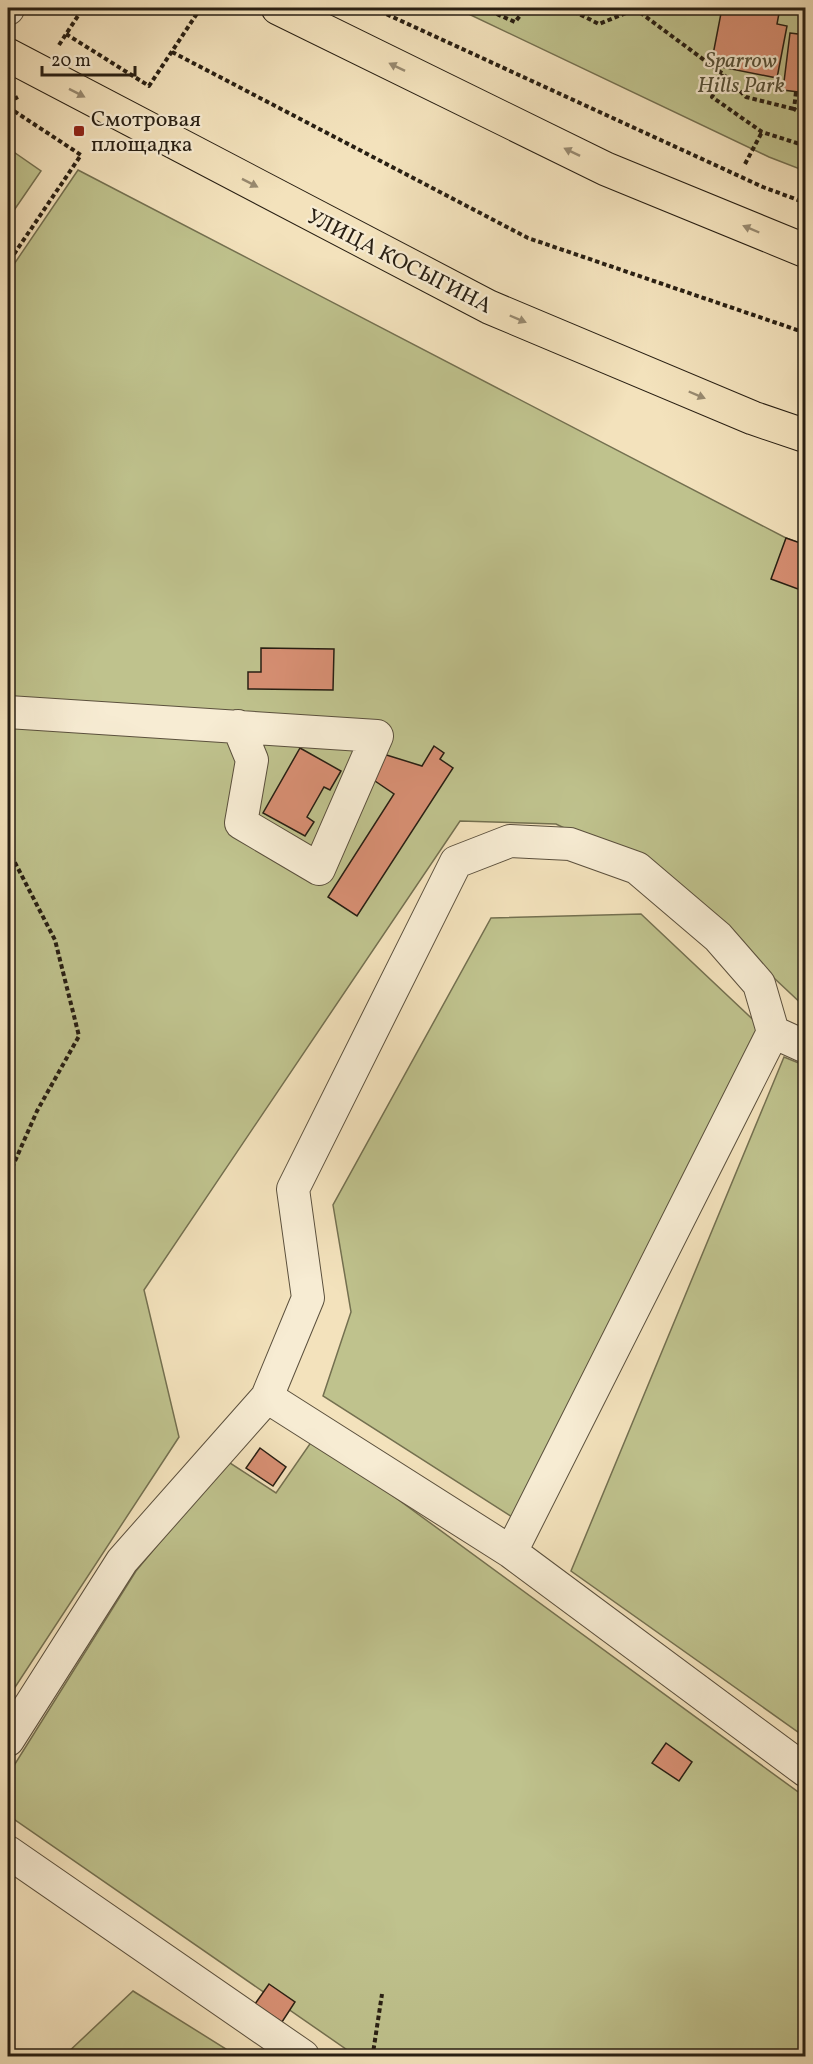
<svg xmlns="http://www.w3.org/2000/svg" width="813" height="2064" viewBox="0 0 813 2064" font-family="Vollkorn,serif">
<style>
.green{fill:#bfc28d;stroke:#747050;stroke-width:1.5}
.building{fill:#d78f73;stroke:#281f13;stroke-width:1.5}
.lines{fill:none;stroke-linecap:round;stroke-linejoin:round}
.minor-casing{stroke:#5b503d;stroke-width:34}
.major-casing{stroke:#281f13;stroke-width:35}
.path{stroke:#281f13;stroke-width:4;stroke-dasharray:4.5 3;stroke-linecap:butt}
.minor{stroke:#f7ecd3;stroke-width:32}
.major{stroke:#f3e2bc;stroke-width:33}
.oneway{fill:#988a70}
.poi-dot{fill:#8f2418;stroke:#f7ecd3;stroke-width:2}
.labels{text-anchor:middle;stroke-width:4.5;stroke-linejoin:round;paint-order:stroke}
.park-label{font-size:22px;font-style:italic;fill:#555038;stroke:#f7ecd3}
.poi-label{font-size:22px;fill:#281f13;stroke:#f7ecd3;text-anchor:start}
.street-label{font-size:22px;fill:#281f13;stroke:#f7ecd3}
</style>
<rect width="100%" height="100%" fill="#f3e2bc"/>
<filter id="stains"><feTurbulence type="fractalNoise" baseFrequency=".00333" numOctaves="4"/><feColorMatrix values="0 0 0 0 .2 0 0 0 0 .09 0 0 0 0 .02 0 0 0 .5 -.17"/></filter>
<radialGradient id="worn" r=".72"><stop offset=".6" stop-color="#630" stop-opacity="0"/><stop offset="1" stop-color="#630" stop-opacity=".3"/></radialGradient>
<path class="green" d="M456,8H805V171L769,157Z
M8,148L41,171L8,219Z
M78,170L786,538L805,545L806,1008L665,876L556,824L460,821L144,1290L179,1437L8,1698V273Z
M641,914L764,1030L523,1524L323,1396L351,1312L333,1205L491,918Z
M784,1057L806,1066L805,1737L571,1571Z
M314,1438L805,1797V2056H356L8,1815V1775L136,1571L227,1461L276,1493Z
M133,1991L226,2049L230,2056H64Z"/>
<path class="building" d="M722,8L738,11L739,8H780L777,24L787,26L777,78L711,65Z
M790,33L806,35V93L783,90Z
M786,538L806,545V592L771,579Z
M261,648L334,649L333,690L248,689V672H261Z
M434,746L444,753L440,759L453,768L357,916L328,897L394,794L375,781L380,753L422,766Z
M300,748L341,771L330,790L324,787L307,817L314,822L305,836L263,813Z
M260,1448L286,1467L273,1486L246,1468Z
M666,1743L692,1762L679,1781L652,1763Z
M269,1984L295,2002L282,2022L255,2004Z"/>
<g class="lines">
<g class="minor-casing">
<path id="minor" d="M8,9V8
M8,712L377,736L319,869L241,823L252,760L238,726
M773,1032L806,1047
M267,1397L511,1552L806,1771
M8,1740L122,1561L267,1397L308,1298L293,1189L456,862L510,841L570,844L637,868L718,937L759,984L773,1032L511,1552
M8,1852L303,2056"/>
</g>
<g class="major-casing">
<path id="major" d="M278,8L606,169L806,251
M8,55L489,307L753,418L806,436"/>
</g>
<path class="path" d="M373,8L763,187L806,203
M483,8L515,22L522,13L510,8
M567,8L599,24L638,8
M634,8L723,74L746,97L794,109
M66,34L149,86L198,12L191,8
M59,45L83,8
M172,52L528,238L806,333
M723,74L712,97L762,132L806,146
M796,92L794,109L806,116
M8,102L18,97
M8,107L81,155L8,263
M745,164L762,132
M8,849L55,940L79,1036L37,1111L8,1177
M370,2056L373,2053L382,1994"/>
<use href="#minor" class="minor"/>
<use href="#major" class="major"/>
</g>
<defs><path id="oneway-solid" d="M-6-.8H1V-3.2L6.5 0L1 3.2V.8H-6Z" transform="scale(1.5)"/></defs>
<g class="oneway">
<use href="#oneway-solid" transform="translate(397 67) rotate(-154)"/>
<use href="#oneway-solid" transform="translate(77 93) rotate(27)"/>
<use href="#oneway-solid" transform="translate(572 152) rotate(-154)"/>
<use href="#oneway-solid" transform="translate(250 183) rotate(27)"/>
<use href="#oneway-solid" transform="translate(751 229) rotate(-157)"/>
<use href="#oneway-solid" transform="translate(518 319) rotate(23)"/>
<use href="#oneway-solid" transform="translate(697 395) rotate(23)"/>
</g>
<rect class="poi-dot" x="73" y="125" width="12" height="12" rx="3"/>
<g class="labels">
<g class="park-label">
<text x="741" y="67">Sparrow<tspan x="741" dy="25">Hills Park</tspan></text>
</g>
<g class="poi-label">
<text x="91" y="126">Смотровая<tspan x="91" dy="25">площадка</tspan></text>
</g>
<g class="street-label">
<text transform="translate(400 260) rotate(27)" y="8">УЛИЦА КОСЫГИНА</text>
</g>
</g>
<rect width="813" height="2064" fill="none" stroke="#f3e2bc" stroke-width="30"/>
<rect x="9" y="9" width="795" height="2046" fill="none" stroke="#281f13" stroke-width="3"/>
<rect x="15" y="15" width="783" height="2034" fill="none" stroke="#281f13" stroke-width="1.5"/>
<path d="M42 66v9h93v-9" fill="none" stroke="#281f13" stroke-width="3"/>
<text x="51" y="66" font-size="18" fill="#281f13" stroke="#f7ecd3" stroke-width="4.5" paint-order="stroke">20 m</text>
<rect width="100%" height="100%" filter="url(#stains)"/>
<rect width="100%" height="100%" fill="url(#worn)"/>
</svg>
